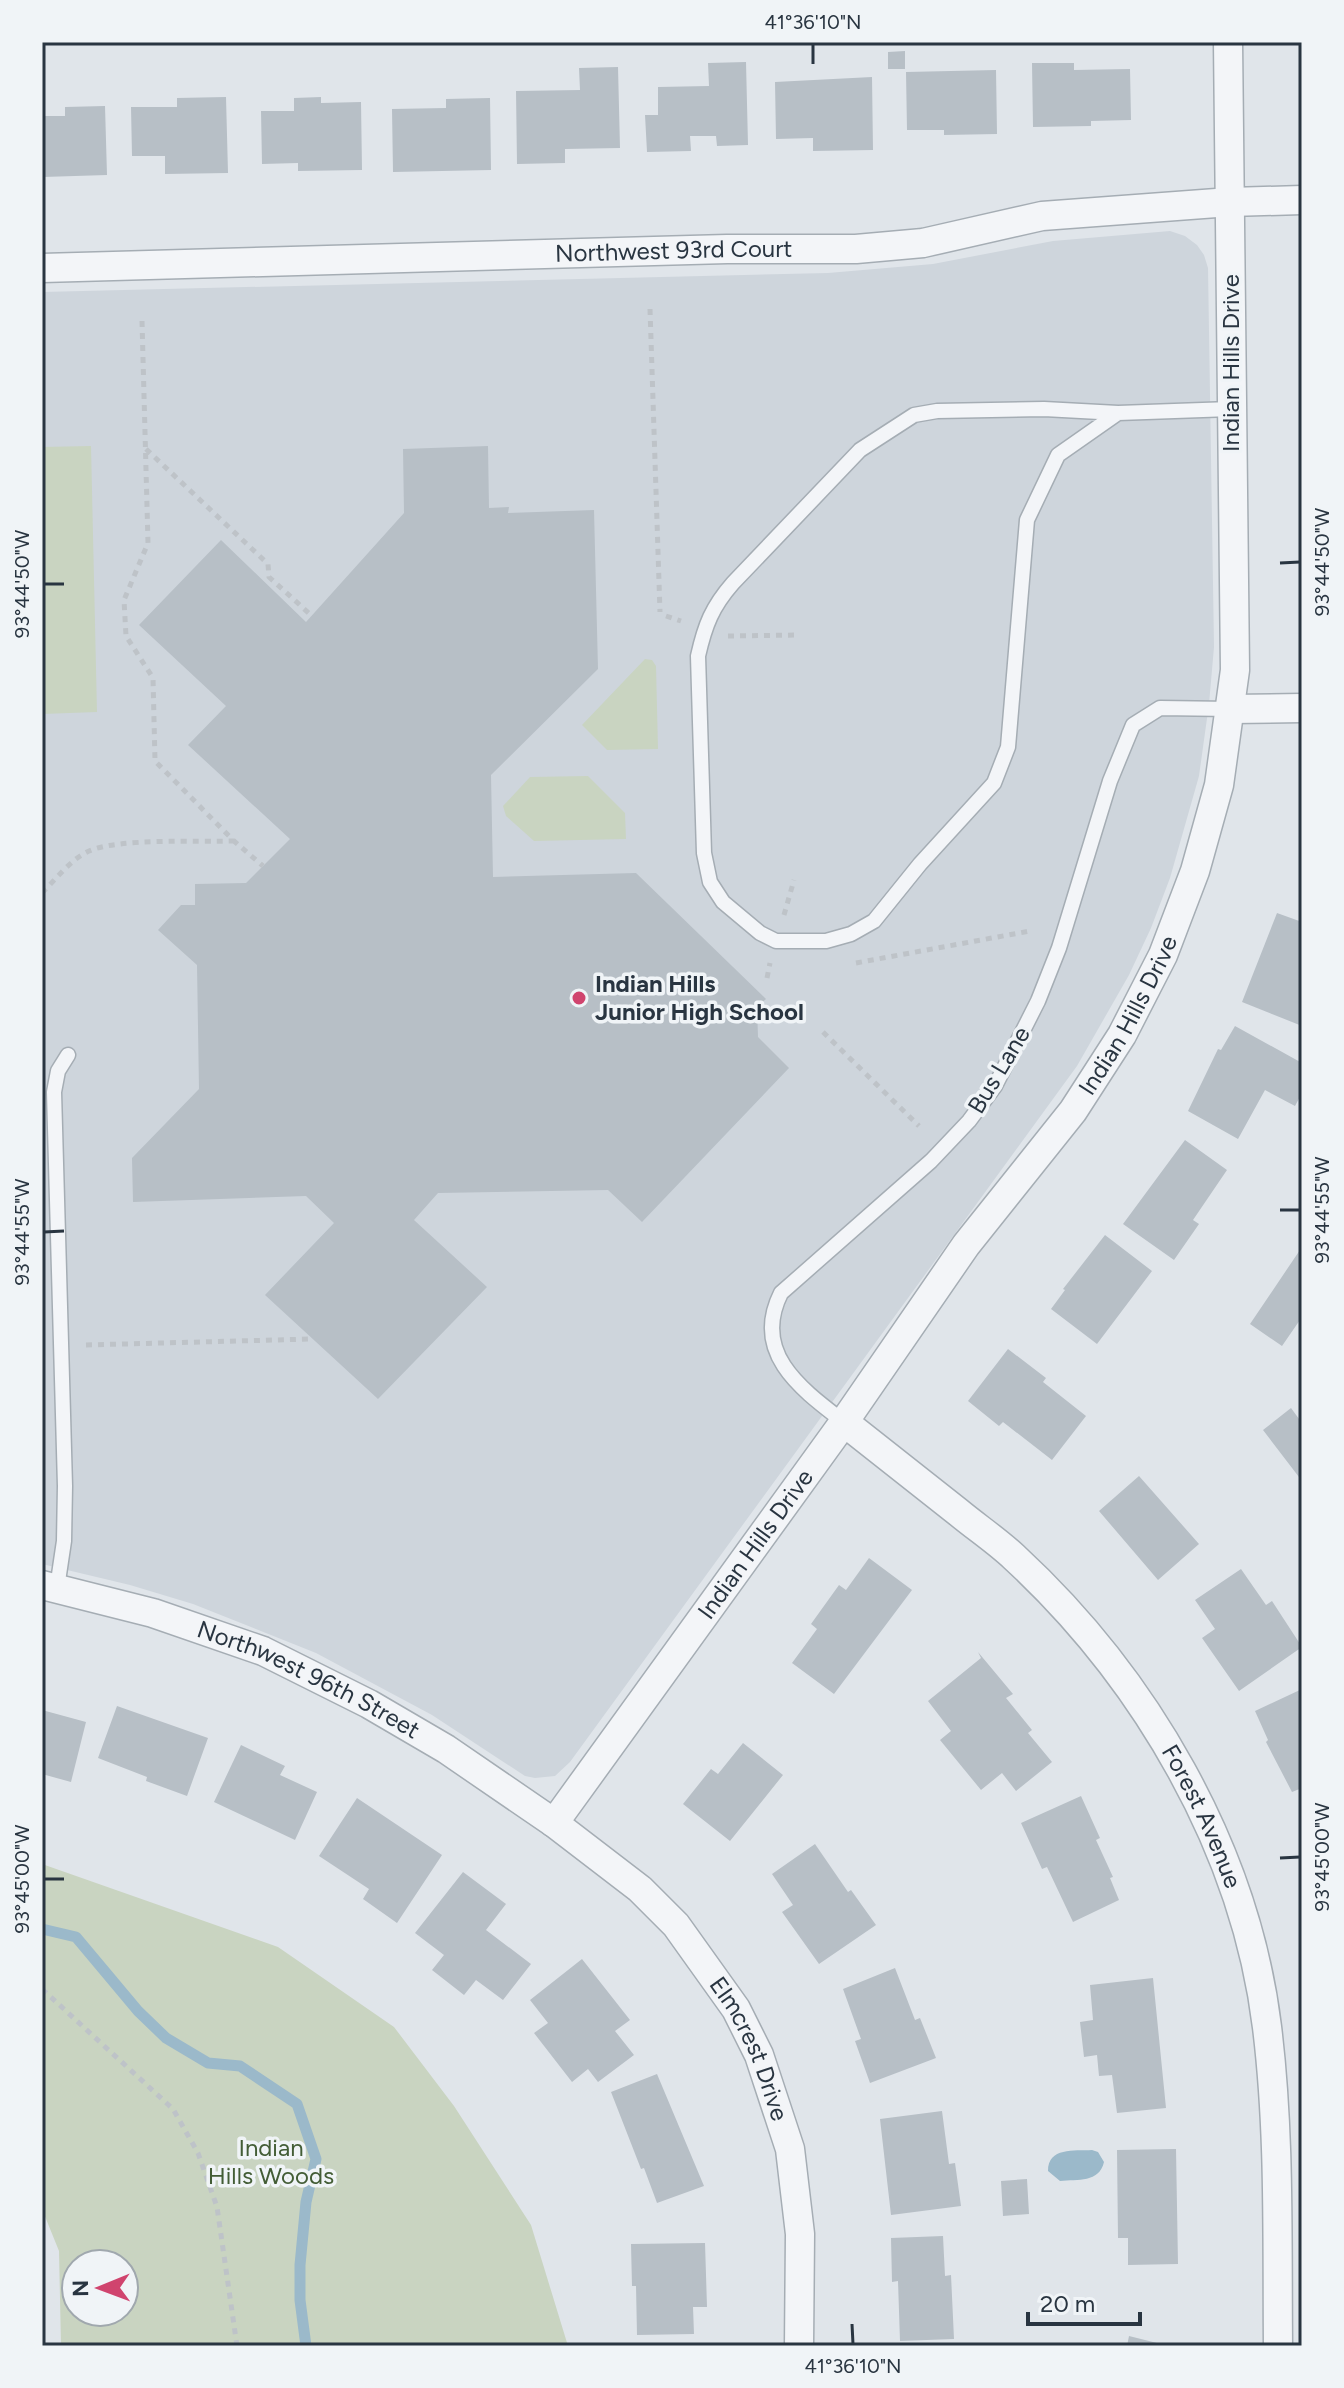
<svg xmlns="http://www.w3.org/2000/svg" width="1344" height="2388" viewBox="0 0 1344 2388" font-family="Figtree,sans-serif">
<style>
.built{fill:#ced5dc}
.green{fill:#c9d4c1;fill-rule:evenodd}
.water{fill:#9bb9ca}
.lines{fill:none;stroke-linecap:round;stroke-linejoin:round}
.stream{stroke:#9bb9ca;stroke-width:11}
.building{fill:#b7bfc6}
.lane-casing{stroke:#a5adb4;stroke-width:17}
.street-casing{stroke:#a5adb4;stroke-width:31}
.path{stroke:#bec3c8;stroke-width:5;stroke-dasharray:6 6;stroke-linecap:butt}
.lane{stroke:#f3f5f8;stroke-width:14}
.street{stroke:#f3f5f8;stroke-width:28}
.ticks{fill:none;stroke:#293541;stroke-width:3}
.poi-dot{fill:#d0446e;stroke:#f0f4f7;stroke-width:3}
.labels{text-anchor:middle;stroke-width:7;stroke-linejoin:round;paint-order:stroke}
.street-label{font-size:24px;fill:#293541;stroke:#f0f4f7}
.poi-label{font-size:24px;font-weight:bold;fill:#293541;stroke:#f0f4f7;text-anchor:start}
.park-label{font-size:24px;fill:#435d36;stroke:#f0f4f7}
.neatline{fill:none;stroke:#293541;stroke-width:3}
.ticks-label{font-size:20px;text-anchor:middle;fill:#293541}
</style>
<rect width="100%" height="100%" fill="#e0e5ea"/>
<path class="built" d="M1170,231L1185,236L1197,245L1204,255L1208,268L1214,647L1209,704L1199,776L1170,878L1151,928L1129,975L1077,1066L570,1762L555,1776L535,1778L525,1776L432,1715L316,1653L193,1604L130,1585L42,1564V292L828,273L933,264L1053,241Z"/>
<path class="green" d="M91,446L97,712L42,714V447Z
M645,659L652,660L656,666L658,749L607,750L582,725Z
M588,776L625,813L626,839L534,841L506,816L503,806L530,777Z
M42,1864L278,1947L394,2027L454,2106L531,2225L568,2346H61L59,2251L42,2209ZM124,2264V2312H76V2264Z"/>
<path class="water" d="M1092,2150L1098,2152L1104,2162C1099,2183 1078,2179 1060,2181L1048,2171C1048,2147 1074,2151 1092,2150Z"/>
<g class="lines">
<path class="stream" d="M42,1929L76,1937L138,2011L166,2038L208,2063L240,2066L297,2104L316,2159L306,2202L300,2265V2300L306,2346"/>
</g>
<path class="building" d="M905,51V69H888V52Z
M746,62L748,145L717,146L716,136H690L691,151L647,152L645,115H658V87L709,86L708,63Z
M1032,63H1074V70L1130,69L1131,120L1091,121V126L1033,127Z
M618,67L620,148L565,149V163L517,164L516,91L580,90L579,68Z
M996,70L997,134L944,135V130H907L906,72Z
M872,77L873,150L813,151V138L776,139L775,82Z
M226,97L228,173L165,174V156H132L131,107H177V98Z
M321,97V103L361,102L362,170L298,171V163L262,164L261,111H294V98Z
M490,98L491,170L393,172L392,109L446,108V99Z
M105,106L107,175L43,177L42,116H65V107Z
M488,446L489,508L509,507L508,513L594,510L598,669L491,775L493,877L636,873L766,999L757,1007L758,1037L789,1068L642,1222L608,1190L438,1193L414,1220L487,1287L378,1399L265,1295L334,1223L306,1196L133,1202L132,1158L199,1089L197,965L158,930L181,905H195V884L246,883L290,839L188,745L226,706L139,625L221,540L306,622L404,513L403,449Z
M1277,913L1302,922V1026L1242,1002Z
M1235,1026L1302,1063V1093L1295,1106L1265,1090L1238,1139L1188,1111L1218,1049L1221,1050Z
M1185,1140L1227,1170L1193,1220L1199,1224L1174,1260L1123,1224Z
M1105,1235L1152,1271L1097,1344L1051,1309L1065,1290L1063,1289Z
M1302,1247V1317L1282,1346L1250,1324Z
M1008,1349L1046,1378L1043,1382L1086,1416L1052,1460L1003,1422L999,1426L968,1401Z
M1291,1408L1302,1423V1481L1263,1430Z
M1139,1476L1199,1544L1158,1580L1099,1511Z
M869,1558L912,1590L834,1694L792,1663L817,1629L811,1624L839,1585L846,1590Z
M1241,1569L1266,1605L1272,1601L1302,1647L1239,1691L1202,1638L1215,1629L1195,1600Z
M978,1652L1013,1694L1006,1698L1032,1730L1028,1733L1052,1762L1016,1791L1002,1773L981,1790L940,1740L951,1731L928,1701L981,1658Z
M1302,1689V1788L1292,1792L1266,1742L1268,1740L1255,1711Z
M117,1706L208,1738L187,1796L146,1781L147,1777L98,1758Z
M42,1710L86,1722L71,1782L42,1774Z
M743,1743L783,1775L730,1841L683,1804L711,1769L718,1774Z
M241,1745L285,1766L280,1775L317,1792L295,1840L214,1802Z
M1081,1796L1100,1838L1096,1840L1113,1877L1110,1878L1119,1900L1073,1922L1047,1867L1042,1869L1021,1823Z
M357,1798L442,1855L397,1923L363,1899L369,1889L319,1856Z
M815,1844L848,1892L851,1890L876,1925L819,1964L782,1912L793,1905L772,1874Z
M463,1872L506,1904L486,1930L531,1964L503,2000L476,1980L464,1995L432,1970L444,1955L415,1933Z
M582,1959L630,2020L615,2031L634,2055L598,2082L588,2069L572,2082L534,2033L548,2023L530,2000Z
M895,1968L915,2020L920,2018L936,2058L870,2083L855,2041L861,2039L843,1989Z
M1153,1978L1166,2108L1117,2113L1112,2075L1099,2076L1097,2055L1084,2057L1080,2022L1093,2020L1090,1985Z
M657,2074L704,2186L657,2203L644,2168L641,2169L611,2092Z
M942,2111L949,2164L955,2163L961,2206L891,2215L880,2119Z
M1176,2149L1178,2264L1128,2265V2238H1118L1117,2150Z
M1027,2179L1029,2214L1003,2216L1001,2181Z
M943,2236L945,2276L951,2275L954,2339L900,2341L898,2281L892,2282L891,2238Z
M705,2243L707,2307H693L694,2334L637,2335L636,2286H632L631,2244Z
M1129,2336L1165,2345V2346H1127Z"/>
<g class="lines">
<g class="lane-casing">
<path id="lane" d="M1118,413L1058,455L1027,520L1008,747L994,783L920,864L874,921L851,934L826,941H776L760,933L723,902L710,882L704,853L698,656C705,625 712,607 733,583L860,450L914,415L937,411L1044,409L1118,413L1231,409
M844,1422C801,1389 751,1353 781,1293L931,1161L969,1121L995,1086L1038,1001L1059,948L1110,781L1133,725L1160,708L1231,709
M57,1588L64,1541L65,1486L54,1092L58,1071L68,1055"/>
</g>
<g class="street-casing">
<g id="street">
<path id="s1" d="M42,268L727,249H856L923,243L1042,216L1230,202L1302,200"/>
<path d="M1231,709L1302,708"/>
<path id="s2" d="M844,1422C882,1452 920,1482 958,1512C976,1527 997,1541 1014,1557C1145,1678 1245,1848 1267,2027C1280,2132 1277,2240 1278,2346"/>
<path id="s3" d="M42,1585L153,1613L263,1651L369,1704L446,1749L554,1823L640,1889L676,1925L736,2009L759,2055L790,2149L800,2234L799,2346"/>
<path id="s4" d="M554,1823L844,1422L966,1245L1073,1111L1122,1035L1163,955L1195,871L1219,785L1235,670L1228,42"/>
</g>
</g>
<path class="path" d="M650,309L660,612
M142,321L148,543L124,600L126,636L153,678L155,761L234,841L263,866
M146,449L268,564L269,577L312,616
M666,616L681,621
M728,636L798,635
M42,893C56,879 71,859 89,851C118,838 199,842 234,841
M784,915L794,880
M856,963L1030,931
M767,978L770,963
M823,1032L919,1126
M86,1345L312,1339
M42,1989L173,2109L198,2153L217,2207L237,2346"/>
<use href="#lane" class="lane"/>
<use href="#street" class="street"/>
</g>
<path class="ticks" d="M813,44V64M1280,563L1300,562M44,584H64M1280,1210H1300M44,1232L64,1231M1280,1858L1300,1857M44,1879H64M852,2324L853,2344"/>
<circle class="poi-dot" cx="579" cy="998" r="8"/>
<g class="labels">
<g class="street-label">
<text dy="8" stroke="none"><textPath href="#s1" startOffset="632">Northwest 93rd Court</textPath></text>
<text transform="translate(1231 363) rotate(-90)" y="8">Indian Hills Drive</text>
<text dy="8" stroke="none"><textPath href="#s4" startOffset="992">Indian Hills Drive</textPath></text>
<text transform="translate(999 1070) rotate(-59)" y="8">Bus Lane</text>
<text dy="8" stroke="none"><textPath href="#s4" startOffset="344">Indian Hills Drive</textPath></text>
<text dy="8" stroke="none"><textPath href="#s3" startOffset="284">Northwest 96th Street</textPath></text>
<text dy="8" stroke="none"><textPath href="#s2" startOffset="540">Forest Avenue</textPath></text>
<text dy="8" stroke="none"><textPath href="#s3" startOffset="874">Elmcrest Drive</textPath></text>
</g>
<g class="poi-label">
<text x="595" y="992">Indian Hills<tspan x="595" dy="28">Junior High School</tspan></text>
</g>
<g class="park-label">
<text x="271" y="2156">Indian<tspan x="271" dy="28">Hills Woods</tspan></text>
</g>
</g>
<rect width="1344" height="2388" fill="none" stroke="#f0f4f7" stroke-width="88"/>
<g transform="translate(100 2288) rotate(269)"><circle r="38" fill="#f0f4f7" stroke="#a0a8ae" stroke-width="2"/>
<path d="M0-6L14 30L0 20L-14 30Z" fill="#d0446e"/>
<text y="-12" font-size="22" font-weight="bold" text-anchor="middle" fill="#293541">N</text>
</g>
<path d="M1028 2312v12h112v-12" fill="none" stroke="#293541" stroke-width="4"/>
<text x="1040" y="2312" font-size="24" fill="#293541" stroke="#f0f4f7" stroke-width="6" paint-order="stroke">20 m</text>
<rect x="44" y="44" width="1256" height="2300" class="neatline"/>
<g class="ticks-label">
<text x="813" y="29">41°36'10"N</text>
<text transform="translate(1322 562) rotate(-90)" y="7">93°44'50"W</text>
<text transform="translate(22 584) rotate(-90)" y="7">93°44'50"W</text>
<text transform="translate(1322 1210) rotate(-90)" y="7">93°44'55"W</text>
<text transform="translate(22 1232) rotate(-90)" y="7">93°44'55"W</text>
<text transform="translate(1322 1857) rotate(-90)" y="7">93°45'00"W</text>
<text transform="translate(22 1879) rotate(-90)" y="7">93°45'00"W</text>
<text x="853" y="2373">41°36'10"N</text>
</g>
</svg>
